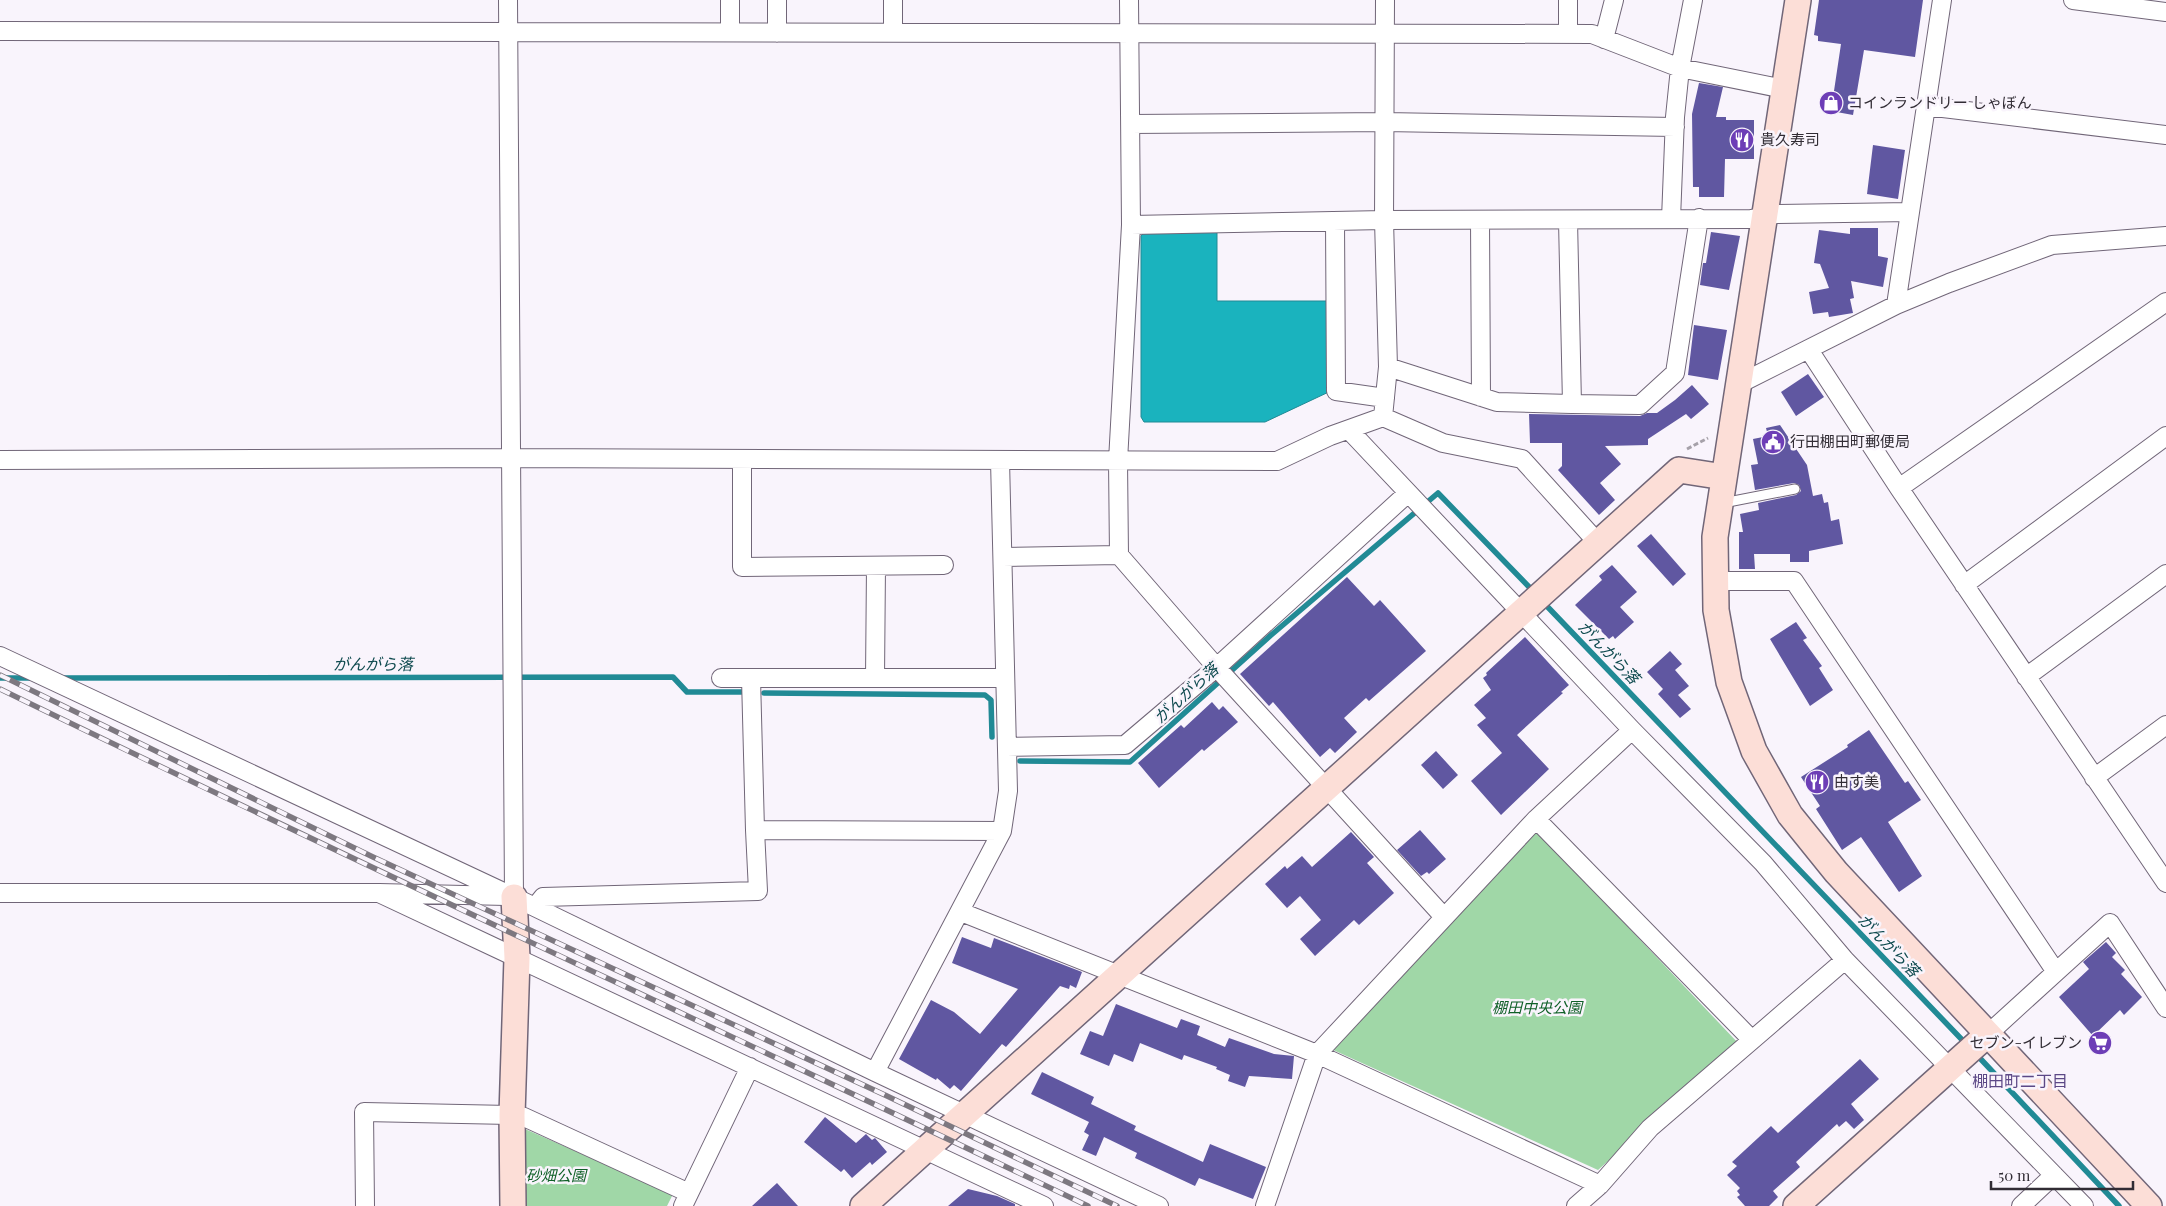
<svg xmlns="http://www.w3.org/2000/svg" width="2166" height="1206" viewBox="0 0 2166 1206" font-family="'Playfair Display','Noto Sans JP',serif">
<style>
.green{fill:#a0d7a7}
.water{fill:#1ab3be;stroke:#218a95}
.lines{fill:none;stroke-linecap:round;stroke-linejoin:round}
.stream{stroke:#218a95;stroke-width:5.5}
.building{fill:#6057a1}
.lane-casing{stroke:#716678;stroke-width:11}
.street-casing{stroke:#716678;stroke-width:20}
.secondary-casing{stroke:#716678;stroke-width:28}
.path{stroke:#a6a1a9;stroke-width:3;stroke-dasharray:5 2.5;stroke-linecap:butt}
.lane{stroke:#fff;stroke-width:9}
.street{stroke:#fff;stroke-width:18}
.secondary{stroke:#fcded7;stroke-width:25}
.rail-casing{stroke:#7d7880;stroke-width:5.5}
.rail{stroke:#f9f4fc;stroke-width:4;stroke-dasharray:11;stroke-linecap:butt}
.labels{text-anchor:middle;stroke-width:5;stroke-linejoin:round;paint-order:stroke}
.poi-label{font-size:15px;fill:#312c34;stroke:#f9f4fc;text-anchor:start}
.park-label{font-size:15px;font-style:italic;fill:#0f6027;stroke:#f9f4fc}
.water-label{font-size:16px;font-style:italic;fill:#104b50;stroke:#f9f4fc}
.neighbourhood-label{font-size:16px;fill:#5c4886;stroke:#f9f4fc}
</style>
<rect width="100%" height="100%" fill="#f9f4fc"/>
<path class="green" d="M1537,831L1739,1044L1598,1170L1331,1049Z
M525,1129L673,1194L667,1206H524Z"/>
<path class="water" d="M1147,229H1217V301H1333V390L1265,422H1144L1141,417V236Z"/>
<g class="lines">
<path class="stream" d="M1542,601L1968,1046
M0,678H33
M60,678L673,677L687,692H741
M764,693L985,695L991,700L992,737
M1020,761L1130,762L1270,636L1438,493L1534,592
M1976,1054L2119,1206"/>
</g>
<path class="building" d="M1819,0H1923L1915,57L1864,50L1853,115L1831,111L1841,44L1818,41V36L1814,35Z
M1699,83L1723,87L1716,117H1726V120H1754V159H1725L1724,197H1699V187H1693L1692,114Z
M1873,145L1905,150L1898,199L1867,194Z
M1850,228H1878V256L1888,258L1883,287L1851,281L1854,298L1850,299L1853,313L1829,317L1828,312L1813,314L1809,292L1829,288L1820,264L1814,263L1819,230L1850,234Z
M1711,232L1740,236L1729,290L1700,285L1703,263H1706Z
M1694,325L1727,330L1718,380L1688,375Z
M1808,374L1824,397L1796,416L1781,392Z
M1692,385L1709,404L1691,419L1686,414L1648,439V445L1605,446L1621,464L1600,483L1615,500L1599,515L1558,470L1562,466V443H1530L1529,414L1640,416L1647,413H1657L1675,400Z
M1780,425L1807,465L1813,496L1822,494L1824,503L1828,502L1831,521L1839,519L1843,544L1809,551V562H1790V554H1754L1755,569H1739V532H1743L1740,514L1759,510L1758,503L1796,495L1801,491L1799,485L1794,483L1755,490L1751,465L1758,464L1753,439L1768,436L1766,428Z
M1651,534L1686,574L1673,586L1637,546Z
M1612,565L1637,592L1620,607L1634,622L1615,639L1613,636L1609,639L1575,605L1602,580L1599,576Z
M1347,577L1374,606L1380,600L1426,651L1369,701L1366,698L1344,718L1357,732L1335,753L1330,748L1320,757L1273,702L1269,706L1240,674Z
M1796,622L1807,638L1803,640L1822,666L1819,668L1833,690L1810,706L1770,639Z
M1525,637L1569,685L1561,692L1563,693L1517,735L1549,769L1501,815L1471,781L1502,753L1477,725L1486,718L1474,705L1491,690L1483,678L1487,675L1486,673Z
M1670,651L1682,664L1675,670L1689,686L1678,695L1691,709L1680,718L1658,694L1663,689L1647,672Z
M1212,702L1219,710L1223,706L1238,722L1204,751L1202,749L1159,788L1138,763L1181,725L1184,728Z
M1869,730L1905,783L1908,781L1921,800L1888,822L1922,876L1899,892L1861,837L1842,850L1816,809L1820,806L1801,777L1848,747L1847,745Z
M1436,751L1458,775L1443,789L1421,765Z
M1420,830L1446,859L1429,874L1427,872L1421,876L1397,850Z
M1351,832L1374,857L1367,863L1394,893L1359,925L1354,920L1315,956L1300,939L1321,920L1300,896L1287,908L1265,884L1285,866L1287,869L1302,856L1312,867Z
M962,937L991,948L994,938L1082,972L1076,988L1070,985L1069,989L1060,986L1006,1047L1002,1044L961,1091L954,1085L950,1089L937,1078L936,1080L899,1059L931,1000L954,1012L980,1034L1018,989L952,963Z
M2106,942L2116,953L2112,957L2125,970L2121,974L2142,997L2124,1015L2120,1010L2093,1036L2059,997L2089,969L2083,962Z
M1116,1004L1177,1028L1181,1019L1200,1026L1197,1035L1225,1047L1229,1038L1274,1054L1294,1056L1292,1079L1249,1076L1245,1087L1228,1081L1230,1075L1216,1069L1217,1067L1184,1055L1182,1060L1140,1043L1133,1062L1114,1054L1109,1066L1080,1054L1090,1031L1103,1036Z
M1860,1059L1879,1079L1851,1104L1864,1120L1854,1129L1846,1121L1839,1127L1837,1124L1796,1162L1800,1167L1773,1191L1778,1197L1769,1206H1745L1737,1197L1740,1195L1737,1191L1740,1188L1727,1175L1737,1166L1732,1162L1771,1126L1778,1133Z
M1042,1072L1094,1097L1091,1104L1136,1126L1134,1130L1203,1162L1210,1144L1266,1167L1253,1199L1199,1178L1195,1186L1135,1158L1137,1153L1104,1137L1096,1156L1082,1150L1089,1135L1084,1132L1089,1122L1031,1094Z
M825,1117L856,1143L866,1134L872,1140L875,1138L887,1152L872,1165L870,1162L852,1178L844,1169L841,1172L804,1142Z
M777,1183L798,1206H752Z
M968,1189L997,1196L1015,1204V1206H948Z"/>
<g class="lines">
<g class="lane-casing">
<path id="lane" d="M1723,503L1795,489"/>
</g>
<g class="street-casing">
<path id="street" d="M508,0L514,897
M730,0V32
M893,0V33
M1129,0L1131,225L1118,461L1119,555L1218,669L1444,917
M1568,0V34
M2073,0L2166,12
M0,31L1592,34L1680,68L1784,89
M777,33V0
M1604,39L1614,0
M1926,106L2166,135
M1130,124L1385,122L1675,127
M1671,219L1675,117L1680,68L1693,0
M1480,220L1481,397
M1335,221L1336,391L1385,398
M1131,225L1384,220L1751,219L1777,214L1910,212
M1896,305L1942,0
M1809,350L1899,488L2166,883
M1388,367L1497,402L1572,404L1568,220
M1739,384L1896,305L1949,283L2052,245L2166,236
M1572,404L1640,405L1675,373L1699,218
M1383,417L1388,367L1384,220L1385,0
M1349,430L1632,730L1763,863L1845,960L2084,1206
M742,459V567L944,565
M0,460L511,458L1277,461L1330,436L1383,417L1443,443L1522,459L1598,543
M1899,488L2166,302
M1003,557L1119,555
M1714,581H1794L2056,972L1988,1034
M1964,585L2166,436
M0,656L514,897L875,1072L1159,1206
M2026,677L2166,574
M721,678H1005
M751,678L755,830
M875,678L876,566
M1007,747L1125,745L1217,667L1408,493
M2094,778L2166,725
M1536,819L1752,1040
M0,893H379L506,896
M379,893L1044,1206
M535,907L543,897L758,891L755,830L1002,831
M961,912L1317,1054L1600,1185
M2056,972L2110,923L2166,1008
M875,1072L1002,831L1008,791L1000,460
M365,1206L364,1112L512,1115L524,1117L689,1193
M683,1206L750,1067
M1265,1206L1317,1054L1536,819L1632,730
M1576,1206L1600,1185L1650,1128L1845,960
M2021,1206L2054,1175"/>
</g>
<g class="secondary-casing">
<path id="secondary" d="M1798,0L1715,537L1716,610L1729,682L1754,751L1790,815L1836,872L2149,1206
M513,1206L512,1115L517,958L514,897
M863,1206L1679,470L1724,477
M1796,1206L1988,1034"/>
</g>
<path class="path" d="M1687,449L1708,438"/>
<use href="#lane" class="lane"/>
<use href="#street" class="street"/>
<use href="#secondary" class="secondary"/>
<g class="rail-casing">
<path id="rail" d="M0,675L373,857L887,1096L1117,1206
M0,689C361,865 726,1032 1088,1206"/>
</g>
<use href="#rail" class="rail"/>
</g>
<defs>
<g id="shop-disc" transform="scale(1.25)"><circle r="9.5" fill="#6d3eb6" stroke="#f9f4fc"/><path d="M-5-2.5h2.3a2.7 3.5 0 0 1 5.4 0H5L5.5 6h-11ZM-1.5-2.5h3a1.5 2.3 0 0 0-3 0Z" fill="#fff"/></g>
<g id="restaurant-disc" transform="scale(1.25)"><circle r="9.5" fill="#6d3eb6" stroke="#f9f4fc"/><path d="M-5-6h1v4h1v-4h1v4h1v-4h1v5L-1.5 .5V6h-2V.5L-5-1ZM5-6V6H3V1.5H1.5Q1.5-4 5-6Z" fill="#fff"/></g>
<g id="civic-disc" transform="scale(1.25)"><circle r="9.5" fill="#6d3eb6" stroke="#f9f4fc"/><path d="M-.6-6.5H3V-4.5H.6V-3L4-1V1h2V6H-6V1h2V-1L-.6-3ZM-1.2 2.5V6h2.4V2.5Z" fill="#fff"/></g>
<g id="supermarket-disc" transform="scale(1.25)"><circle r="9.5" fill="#6d3eb6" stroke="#f9f4fc"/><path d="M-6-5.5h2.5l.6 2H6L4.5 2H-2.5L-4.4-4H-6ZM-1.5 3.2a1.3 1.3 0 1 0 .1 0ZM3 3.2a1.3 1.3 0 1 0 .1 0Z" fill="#fff"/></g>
</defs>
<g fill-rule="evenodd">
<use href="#shop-disc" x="1831" y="103"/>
<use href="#restaurant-disc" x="1742" y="140"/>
<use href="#civic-disc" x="1773" y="442"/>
<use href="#restaurant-disc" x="1817" y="782"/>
<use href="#supermarket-disc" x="2100" y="1043"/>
</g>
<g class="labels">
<g class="poi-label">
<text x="1848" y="108">コインランドリー しゃぼん</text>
<text x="1760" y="145">貴久寿司</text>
<text x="1790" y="447">行田棚田町郵便局</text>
<text x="1834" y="787">由す美</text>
<text x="2082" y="1048" text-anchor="end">セブン-イレブン</text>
</g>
<g class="park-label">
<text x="1537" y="1013">棚田中央公園</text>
<text x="556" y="1181">砂畑公園</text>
</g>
<g class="water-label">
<text transform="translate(1609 652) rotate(46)" y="6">がんがら落</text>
<text x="373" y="670">がんがら落</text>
<text transform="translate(1186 693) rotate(-42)" y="6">がんがら落</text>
<text transform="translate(1889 945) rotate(46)" y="6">がんがら落</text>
</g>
<g class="neighbourhood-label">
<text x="2020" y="1087">棚田町二丁目</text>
</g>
</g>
<path d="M1991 1181v8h142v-8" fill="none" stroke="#312c34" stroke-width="2.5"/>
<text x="1998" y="1181" font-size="15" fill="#312c34" stroke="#f9f4fc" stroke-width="4" paint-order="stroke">50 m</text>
</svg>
